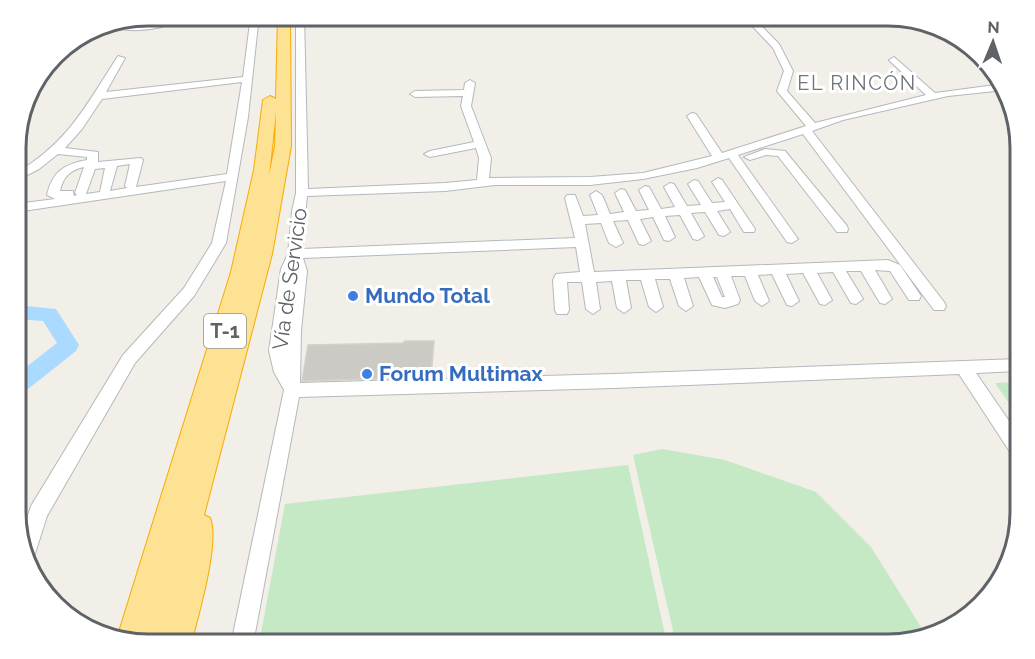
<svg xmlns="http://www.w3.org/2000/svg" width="1035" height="659" viewBox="0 0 1035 659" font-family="Raleway,sans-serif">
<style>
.green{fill:#c5e8c5}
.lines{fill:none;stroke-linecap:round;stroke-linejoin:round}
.river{fill:#aadaff;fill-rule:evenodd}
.building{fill:#cccac5;stroke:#d6d1c6;stroke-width:1.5}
.minor-casing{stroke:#b5b8bc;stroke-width:2}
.highway-casing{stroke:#f9ab00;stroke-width:2}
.minor{fill:#fff;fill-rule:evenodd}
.highway{fill:#fde293;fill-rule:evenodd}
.shop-dot{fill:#3f7fe0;stroke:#fff;stroke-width:2}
.labels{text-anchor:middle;stroke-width:6;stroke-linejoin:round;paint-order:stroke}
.far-quarter-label{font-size:20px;letter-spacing:1.5px;fill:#70757a;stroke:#fff}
.shield{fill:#fff;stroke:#8f9295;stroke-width:1.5}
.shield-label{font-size:20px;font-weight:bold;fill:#5f6368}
.street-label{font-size:21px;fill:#5f6368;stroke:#fff}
.shop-label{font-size:21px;font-weight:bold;fill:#366cbe;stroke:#fff;text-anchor:start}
.rim{fill:none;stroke:#5f6368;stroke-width:3}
</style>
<rect width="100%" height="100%" fill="#f1efe8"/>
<path class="green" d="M1020,382V419L995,383Z
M662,449L725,460L816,492L871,547L926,635L896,644H676L633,455Z
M628,465L667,644H259L285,504Z"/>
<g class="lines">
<path class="river" d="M29,88L34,91L31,97L27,98Z
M16,305L56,309L79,345L76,351L23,393L16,396V375L57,343L43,321L16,319Z"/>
</g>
<path class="building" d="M405,341H434L431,377L302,381L308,345L403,343Z"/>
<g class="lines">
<g class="minor-casing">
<path id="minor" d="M177,15H187C169,30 126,36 105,23L147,24Z
M251,15H259L248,117L226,243L194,296L135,363L47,516L32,563L28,565L20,540L31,506L123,355L184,288L212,243L226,181L16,212V204L55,199L47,195C52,172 64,164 87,160V157L58,154L39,169L16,181V173C68,143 87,104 118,56L125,58L106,92L243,77ZM242,82L227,174L136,187L143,160L141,158L98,162V152L65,148L82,129L102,99ZM130,164L125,186L127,188L110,191L117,166ZM84,167L75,193L77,195L74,196L73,191H60C63,177 70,170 84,167ZM105,168L100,192L86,194L95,169Z
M296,15H304L308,189L445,183L477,180L479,158L476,148L430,157L424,154L430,151L474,142L461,106L463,96L415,97L410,94L415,91L464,90L465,83L470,80L475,83L471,106L491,158L489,178L590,177L643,173L712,156L687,116L692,113L696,114L722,153L806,126L777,91L784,71L773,48L742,15H751L779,44L793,71L787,91L815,123L926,95L891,62L889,60L894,57L935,93L1003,84L1005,90L948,96L843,120L812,131L944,302L946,306L944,310H934L803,134L738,155L798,239L792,243L787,242L729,158L697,168L643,179L590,185H495L445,191L307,196L302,249L575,238L565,198L567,195H575L583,216L598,215L590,195L596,191L602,195L610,214L624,212L615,193L621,189L625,190L636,211L649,210L639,190L645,186L649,187L661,209L675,207L664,187L670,183L674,184L687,206L701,205L688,184L694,180L698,181L712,203L725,202L712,182L718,178L722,180L755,229L754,232H744L730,209L717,211L730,232L724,236L719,235L705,212L691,213L704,236L698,240L693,239L680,215L665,216L675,237L669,241L664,240L653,217L640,219L651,241L644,245L639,244L628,220L613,221L623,243L616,247L609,243L601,223L585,224L594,272L888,260L900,265L921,296L919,300H909L890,271L875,270L892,299L885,304L880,303L861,271H846L863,299L856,304L851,303L833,272L817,273L832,300L825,305L820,304L803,273L786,274L799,301L792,306L787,305L772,274L758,275L769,301L762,306L755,301L745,276H731L740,300L738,304L725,308L712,305L699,277L684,278L693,306L686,311L679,306L670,279H655L663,307L656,312L649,307L641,280H626L631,308L624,313L617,308L612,281L596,282L600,309L593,314L586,309L582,282H567L569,310L567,314H557L555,310L553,280L556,274L580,272L576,247L303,258L307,271L301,331L300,383L613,374L1020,359V371L976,373L1020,437V460L1014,458L959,374L613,388L299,397L253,644H231L284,390L274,372L269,351L281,269L288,254L292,211L296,193ZM713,277H717L725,297H722Z
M99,24L105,30L104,32H98L93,27Z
M765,149L785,151L847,226L848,229L847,232H837L778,156L766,155L750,160L744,157Z"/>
</g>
<g class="highway-casing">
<path id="highway" d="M278,15H290L291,146L272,254L204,515L210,518C220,542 198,616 191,644H147L118,635L231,272L254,170L263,100L270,96L276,99ZM276,111L275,146L269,176Z"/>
</g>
<use href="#minor" class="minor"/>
<use href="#highway" class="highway"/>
</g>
<g class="shop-dot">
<circle cx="353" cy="296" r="6"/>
<circle cx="367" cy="374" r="6"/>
</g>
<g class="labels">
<g class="far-quarter-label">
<text x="857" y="90">EL RINCÓN</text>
</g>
<rect class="shield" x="204" y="314" width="42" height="34" rx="4.5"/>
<g class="shield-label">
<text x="225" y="338">T-1</text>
</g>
<g class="street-label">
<text transform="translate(290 279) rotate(-82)" y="7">Vía de Servicio</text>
</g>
<g class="shop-label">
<text x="365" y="303">Mundo Total</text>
<text x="379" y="381">Forum Multimax</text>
</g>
</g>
<path d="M0 0H1035V659H0ZM148 26H888A122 122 0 0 1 1010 148V512A122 122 0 0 1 888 634H148A122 122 0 0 1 26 512V148A122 122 0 0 1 148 26Z" fill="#fff" fill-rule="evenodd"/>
<path class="rim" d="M148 26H888A122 122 0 0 1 1010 148V512A122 122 0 0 1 888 634H148A122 122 0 0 1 26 512V148A122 122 0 0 1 148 26Z"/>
<g transform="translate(993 42) rotate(2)" stroke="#ffffff" stroke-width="4.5" paint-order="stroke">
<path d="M0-4.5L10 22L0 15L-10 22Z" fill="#5f6368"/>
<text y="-9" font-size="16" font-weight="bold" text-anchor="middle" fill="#5f6368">N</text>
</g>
</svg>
